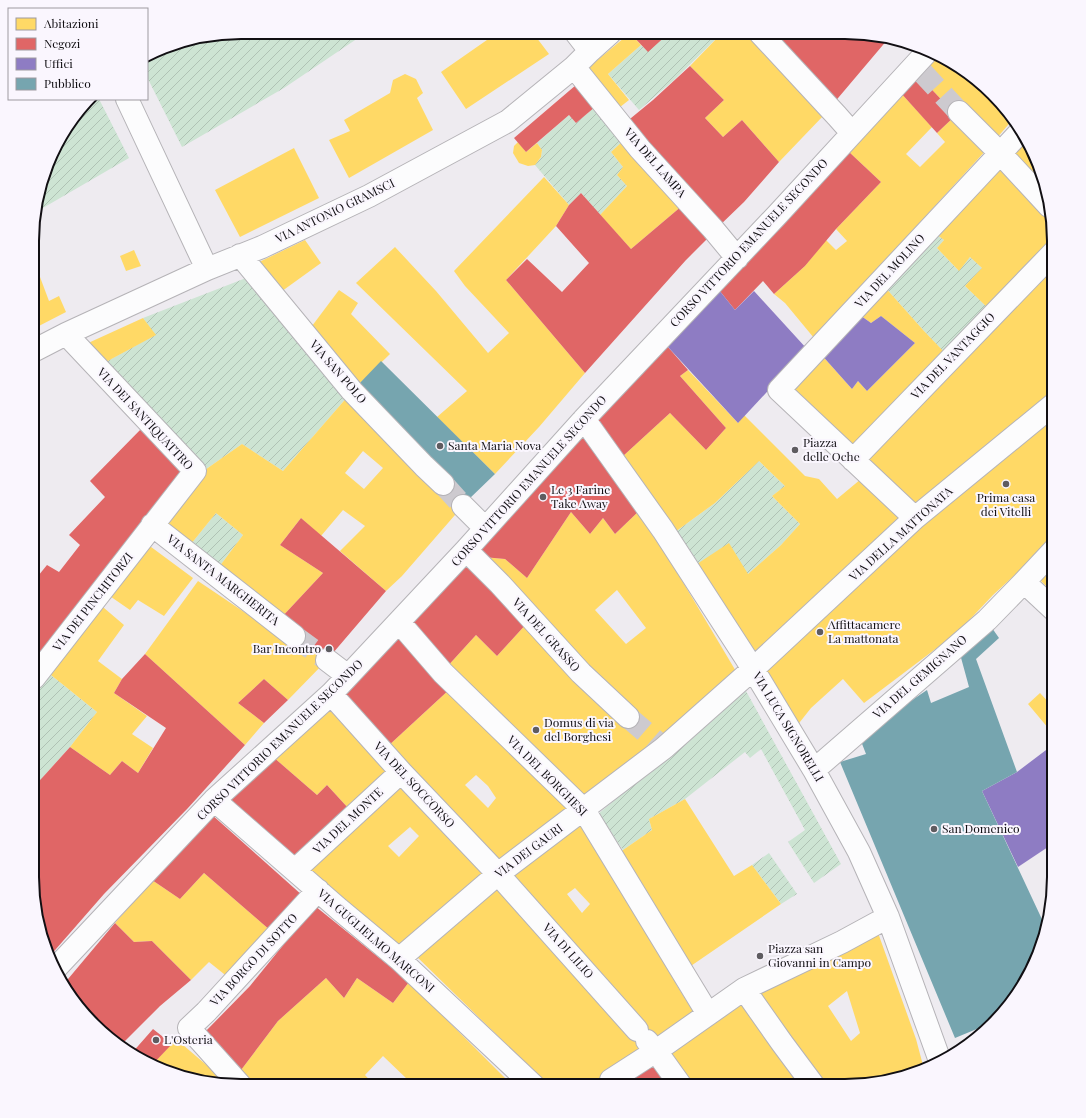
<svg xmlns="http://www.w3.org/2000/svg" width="1086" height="1118" viewBox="0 0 1086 1118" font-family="'Playfair Display',serif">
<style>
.garden{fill:url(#garden-furrows)}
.homes{fill:#ffd966;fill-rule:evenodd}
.shops{fill:#e06666}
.offices{fill:#8e7cc3}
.public{fill:#76a5af}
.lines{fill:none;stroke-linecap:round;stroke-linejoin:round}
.street-tunnel{stroke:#cdcacf;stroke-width:22;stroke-dasharray:22 11;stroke-linecap:butt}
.street-casing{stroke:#b5b3b7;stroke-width:24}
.street{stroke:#fcfcfd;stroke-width:22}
.poi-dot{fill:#5e5c60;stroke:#faf6fe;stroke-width:1.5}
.labels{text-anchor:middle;stroke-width:4;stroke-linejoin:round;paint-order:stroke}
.street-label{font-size:12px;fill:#110f13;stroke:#faf6fe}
.poi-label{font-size:12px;fill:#110f13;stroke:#faf6fe;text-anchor:start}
.rim{fill:none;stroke:#110f13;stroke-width:2}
</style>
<defs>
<pattern id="garden-furrows" width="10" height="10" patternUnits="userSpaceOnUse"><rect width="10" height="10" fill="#cde4d3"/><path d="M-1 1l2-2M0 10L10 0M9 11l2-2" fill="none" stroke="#afc2b4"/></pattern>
</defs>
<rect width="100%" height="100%" fill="#eeebf0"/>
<path class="garden" d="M241,32H367L284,88L182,147L147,77V58L173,43Z
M669,33H715L718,37L673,81L639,110L608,74L641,45L648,51Z
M91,99H99L129,158L36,212V200L60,136Z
M595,107L623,141L611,152L623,167L617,175L627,186L600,215L581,193L569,205L535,165L541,157L542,150L537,143L569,115L576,123Z
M936,234L944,240L937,248L958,270L970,257L982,268L965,286L990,310L947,355L924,331L883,285Z
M246,278L349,395L283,471L242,444L202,472L104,363L155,335L143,318Z
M759,461L785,486L772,496L800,524L781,545L748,574L697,564L675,532L715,503Z
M216,513L243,535L216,571L187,549Z
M46,671L97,712L70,747L33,788V687Z
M746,691L841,864L814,883L788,842L805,830L761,749L750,758L745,752L685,799L649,819L652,830L623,850L598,814Z
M769,853L797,894L781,904L752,865Z"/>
<path class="homes" d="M497,33H533L549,54L466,109L441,72Z
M630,33L641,45L608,74L629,100L615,111L583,72Z
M715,33H752L824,115L779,162L742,120L723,137L705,118L724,100L690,66L718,37Z
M936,55L950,60L993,93L1014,118L996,139L956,115L917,74Z
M405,74L416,79L423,93L417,98L433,130L349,178L329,140L350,131L344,120L390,93L393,80Z
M900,92L932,127L906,154L920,167L945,142L937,133L956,115L988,148L814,338L785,303L774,294L805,266L826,240L836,250L847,241L836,229L881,182L848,151Z
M1023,134L1043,174L1047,192L1007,151Z
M623,141L683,205L631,249L600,215L627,186L617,175L623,167L611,152Z
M518,142L526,152L537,143L542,150L541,157L535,165L528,166L519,163L513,153L514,146Z
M294,148L319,198L240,237L215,190Z
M1001,161L1051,216L1054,227V245L990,310L965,286L982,268L970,257L959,271L937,248L944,240L936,234Z
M544,177L569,205L556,226L506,280L585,373L539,427L495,474L437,417L467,391L356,283L395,247L436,291L488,353L509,333L465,286L454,271Z
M305,240L321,263L278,294L255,264Z
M134,250L141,266L126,271L120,256Z
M1054,261V392L964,466L911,508L859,460Z
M37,269L49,301L59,296L66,312L35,328L36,270Z
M883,285L924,331L947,355L853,453L786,389L819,352L852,389L858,381L867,391L915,343L881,316L871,323L857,313Z
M339,290L358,303L351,314L390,354L356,387L309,330Z
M143,318L156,335L104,363L86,344Z
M688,370L738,423L744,415L805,476L819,479L837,499L861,479L905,520L756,657L697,564L729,543L748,574L781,545L800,524L772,496L785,486L759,461L715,503L675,532L622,457L670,413L706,450L726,428L680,376Z
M349,395L447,479L468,500L402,576L386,591L340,551L365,526L343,510L321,536L301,518L280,545L323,573L280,619L216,571L243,535L216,513L187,549L159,526L202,472L242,444L283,471ZM363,451L383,468L364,489L345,473Z
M1054,411V536L1042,550L993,595L958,632L864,703L843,679L811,708L796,727L760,671L800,631Z
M640,510L737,673L583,799L445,669L476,635L497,656L528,622L483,557L505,559L527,578L571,512L590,534L603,518L615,534ZM617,590L646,628L626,644L595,610Z
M143,541L193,578L164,616L138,600L130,610L104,592Z
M1054,560V594L1037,577Z
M198,581L262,624L294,636L327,660L288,700L264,679L238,703L264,723L245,745L145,654Z
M97,602L124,625L98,661L122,679L114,693L147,716L132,734L153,748L138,773L122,761L110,775L70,747L97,712L46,671Z
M451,688L575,809L499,867L387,747ZM476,775L488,786L496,798L488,808L465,785Z
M1040,693L1054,708V735L1028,704Z
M331,700L394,770L349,809L327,785L317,795L272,756Z
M403,779L491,874L401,950L307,867ZM410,827L419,836L399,857L388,846Z
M685,799L734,876L752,865L781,904L685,970L616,857L623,850L652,830L649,819Z
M579,820L681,980L676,984L696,1016L647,1052L607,1086H549L413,953L505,874ZM575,888L590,904L582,913L567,894Z
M204,873L271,931L229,978L209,962L191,980L152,941L134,942L115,923L152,880L180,899Z
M877,930L916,1039L924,1069L912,1075L859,1086H821L756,989ZM847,991L860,1033L851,1041L828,1006Z
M326,978L344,998L357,978L393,1003L409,982L513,1086H400L407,1079L383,1056L365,1075L375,1086H248L238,1074L278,1021Z
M738,1000L765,1033L804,1086H687L661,1053Z
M176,1039L210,1068L226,1085L186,1079L152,1065Z"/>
<path class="shops" d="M630,33H669L648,52Z
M768,33L872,34L888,39L833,104Z
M690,66L724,100L705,118L723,137L742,120L779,162L744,202L717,228L625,123L653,100Z
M917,74L956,115L937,133L900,92Z
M576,85L595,107L576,123L569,115L526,152L514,138Z
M848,151L881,182L836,229L805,266L774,294L763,281L735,310L719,290L744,266Z
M581,193L631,249L683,205L711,235L686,260L585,373L506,280L527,259L562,292L589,263L556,226L569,205Z
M668,347L688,370L680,376L726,428L706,450L670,413L622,457L593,418Z
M141,429L191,471L34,667V581L47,565L59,572L80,545L69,535L105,497L90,481Z
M583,436L640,510L615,534L603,518L590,534L571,512L527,578L505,559L483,557L478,552Z
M301,518L386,591L327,660L294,636L280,619L323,573L280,545Z
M469,562L528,622L497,656L476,635L445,669L405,624Z
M401,632L451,688L387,747L339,693Z
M145,654L245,745L188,808L104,894L49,957L43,945L32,891L33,788L70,747L110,775L122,761L138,773L166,728L114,693L122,679Z
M264,679L288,700L264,723L238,703Z
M272,756L317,795L327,785L349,809L294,860L226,804Z
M211,814L303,896L271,931L204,873L180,899L152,880Z
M315,906L409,982L393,1003L357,978L344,998L326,978L278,1021L238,1074L203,1034L250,986Z
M115,923L134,942L152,941L191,980L160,1006L120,1046L103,1034L67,993L63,985Z
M153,1029L172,1044L152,1065L137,1058L131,1054Z
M655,1054L678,1086H607Z"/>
<path class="offices" d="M719,290L735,310L754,291L807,349L738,423L668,347Z
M857,313L871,323L881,316L915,343L867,391L858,381L852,389L819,352Z
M1054,744V843L1018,867L982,791L1017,772Z"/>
<path class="public" d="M381,361L495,474L468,500L356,387Z
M992,628L999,638L976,659L1017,772L982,791L1047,930L1026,981L1002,1015L996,1021L955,1038L840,762L866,754L859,736L927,690L931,703L969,687L960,654Z"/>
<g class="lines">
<path class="street-tunnel" d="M921,71L959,112
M443,484L463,506
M294,636L327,660
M628,717L664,748"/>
<g class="street-casing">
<path id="street" d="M576,33L590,51
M760,33L837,116L852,133
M574,67L640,149L713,229L737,258
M127,99L207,269
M959,112L1000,153L1049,206
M240,255L352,391L424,466L443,484
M35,350L66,334L207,269L262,247L369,196L508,121L574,67L590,51L610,33
M584,419L663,530L753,669L814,770L859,852L888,917L940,1061
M853,460L1054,252
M463,506L485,528
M915,518L779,390L1022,130
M152,525L294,636
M466,550L500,584L581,673L628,717
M1024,582L1054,610
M399,622L443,673L584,810L708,1014
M327,660L348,676
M34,678L195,471L66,334
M331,694L401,772L498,874L637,1030
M814,770L987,620L1024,582L1054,550
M214,800L339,909L399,959L534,1086
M295,870L401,772
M399,959L498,874L664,748L753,669L915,518L1054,404
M55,969L214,800L331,694L348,676L466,550L584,419L778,214L927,52
M744,989L782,1043L814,1086
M647,1041L656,1051L681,1086
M611,1080L656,1051L744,989L842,942L888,917
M241,1086L189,1028L206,1012L318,890"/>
</g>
<use href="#street" class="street"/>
</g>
<g class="poi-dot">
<circle cx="440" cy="446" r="4"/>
<circle cx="795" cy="450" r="4"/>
<circle cx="1006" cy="484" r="4"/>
<circle cx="543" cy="497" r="4"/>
<circle cx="820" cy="632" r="4"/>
<circle cx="329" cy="649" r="4"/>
<circle cx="536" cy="730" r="4"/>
<circle cx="934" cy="829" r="4"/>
<circle cx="760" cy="956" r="4"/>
<circle cx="156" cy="1040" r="4"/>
</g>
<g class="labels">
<g class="street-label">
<text transform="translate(655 163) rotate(49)" y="4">VIA DEL LAMPA</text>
<text transform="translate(335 211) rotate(-26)" y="4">VIA ANTONIO GRAMSCI</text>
<text transform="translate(749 243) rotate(-47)" y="4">CORSO VITTORIO EMANUELE SECONDO</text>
<text transform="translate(890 271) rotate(-47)" y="4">VIA DEL MOLINO</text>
<text transform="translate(953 356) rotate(-46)" y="4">VIA DEL VANTAGGIO</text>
<text transform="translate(338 372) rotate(49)" y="4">VIA SAN POLO</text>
<text transform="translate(145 419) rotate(47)" y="4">VIA DEI SANTIQUATTRO</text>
<text transform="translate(529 481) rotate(-48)" y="4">CORSO VITTORIO EMANUELE SECONDO</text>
<text transform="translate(901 534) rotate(-42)" y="4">VIA DELLA MATTONATA</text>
<text transform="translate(223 580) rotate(38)" y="4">VIA SANTA MARGHERITA</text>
<text transform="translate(93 602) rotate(-52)" y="4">VIA DEI PINCHITORZI</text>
<text transform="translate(546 635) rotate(48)" y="4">VIA DEL GRASSO</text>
<text transform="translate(920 677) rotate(-41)" y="4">VIA DEL GEMIGNANO</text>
<text transform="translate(788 727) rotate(59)" y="4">VIA LUCA SIGNORELLI</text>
<text transform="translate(280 740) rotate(-44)" y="4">CORSO VITTORIO EMANUELE SECONDO</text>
<text transform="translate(547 776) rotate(45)" y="4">VIA DEL BORGHESI</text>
<text transform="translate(414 785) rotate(47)" y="4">VIA DEL SOCCORSO</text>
<text transform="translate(348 821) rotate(-43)" y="4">VIA DEL MONTE</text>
<text transform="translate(529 851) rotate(-37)" y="4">VIA DEI GAURI</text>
<text transform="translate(376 941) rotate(41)" y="4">VIA GUGLIELMO MARCONI</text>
<text transform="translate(568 951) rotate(48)" y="4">VIA DI LILIO</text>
<text transform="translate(254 960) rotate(-47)" y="4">VIA BORGO DI SOTTO</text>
</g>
<g class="poi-label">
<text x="803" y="447">Piazza<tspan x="803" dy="14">delle Oche</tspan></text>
<text x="448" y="450">Santa Maria Nova</text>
<text x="551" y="494">Le 3 Farine<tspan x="551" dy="14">Take Away</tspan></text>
<text x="1006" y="502" text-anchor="middle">Prima casa<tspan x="1006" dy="14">dei Vitelli</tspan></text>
<text x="828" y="629">Affittacamere<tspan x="828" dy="14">La mattonata</tspan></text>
<text x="321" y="653" text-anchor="end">Bar Incontro</text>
<text x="544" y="727">Domus di via<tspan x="544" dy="14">del Borghesi</tspan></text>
<text x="942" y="833">San Domenico</text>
<text x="768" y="953">Piazza san<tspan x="768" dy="14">Giovanni in Campo</tspan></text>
<text x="164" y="1044">L'Osteria</text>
</g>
</g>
<path d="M0 0H1086V1118H0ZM241 39H845A202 202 0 0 1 1047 241V877A202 202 0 0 1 845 1079H241A202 202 0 0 1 39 877V241A202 202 0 0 1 241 39Z" fill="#faf6fe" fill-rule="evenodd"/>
<path class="rim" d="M241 39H845A202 202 0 0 1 1047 241V877A202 202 0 0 1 845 1079H241A202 202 0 0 1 39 877V241A202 202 0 0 1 241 39Z"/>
<rect x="8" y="8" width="140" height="92" fill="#faf6fe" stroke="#9d9aa0"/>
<rect x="16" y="18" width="20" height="12" fill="#ffd966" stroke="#9d9aa0"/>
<text x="44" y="28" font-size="12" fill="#110f13">Abitazioni</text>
<rect x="16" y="38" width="20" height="12" fill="#e06666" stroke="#9d9aa0"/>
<text x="44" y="48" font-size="12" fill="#110f13">Negozi</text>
<rect x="16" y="58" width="20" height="12" fill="#8e7cc3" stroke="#9d9aa0"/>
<text x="44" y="68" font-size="12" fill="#110f13">Uffici</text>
<rect x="16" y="78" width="20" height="12" fill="#76a5af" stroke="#9d9aa0"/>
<text x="44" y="88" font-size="12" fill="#110f13">Pubblico</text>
</svg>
